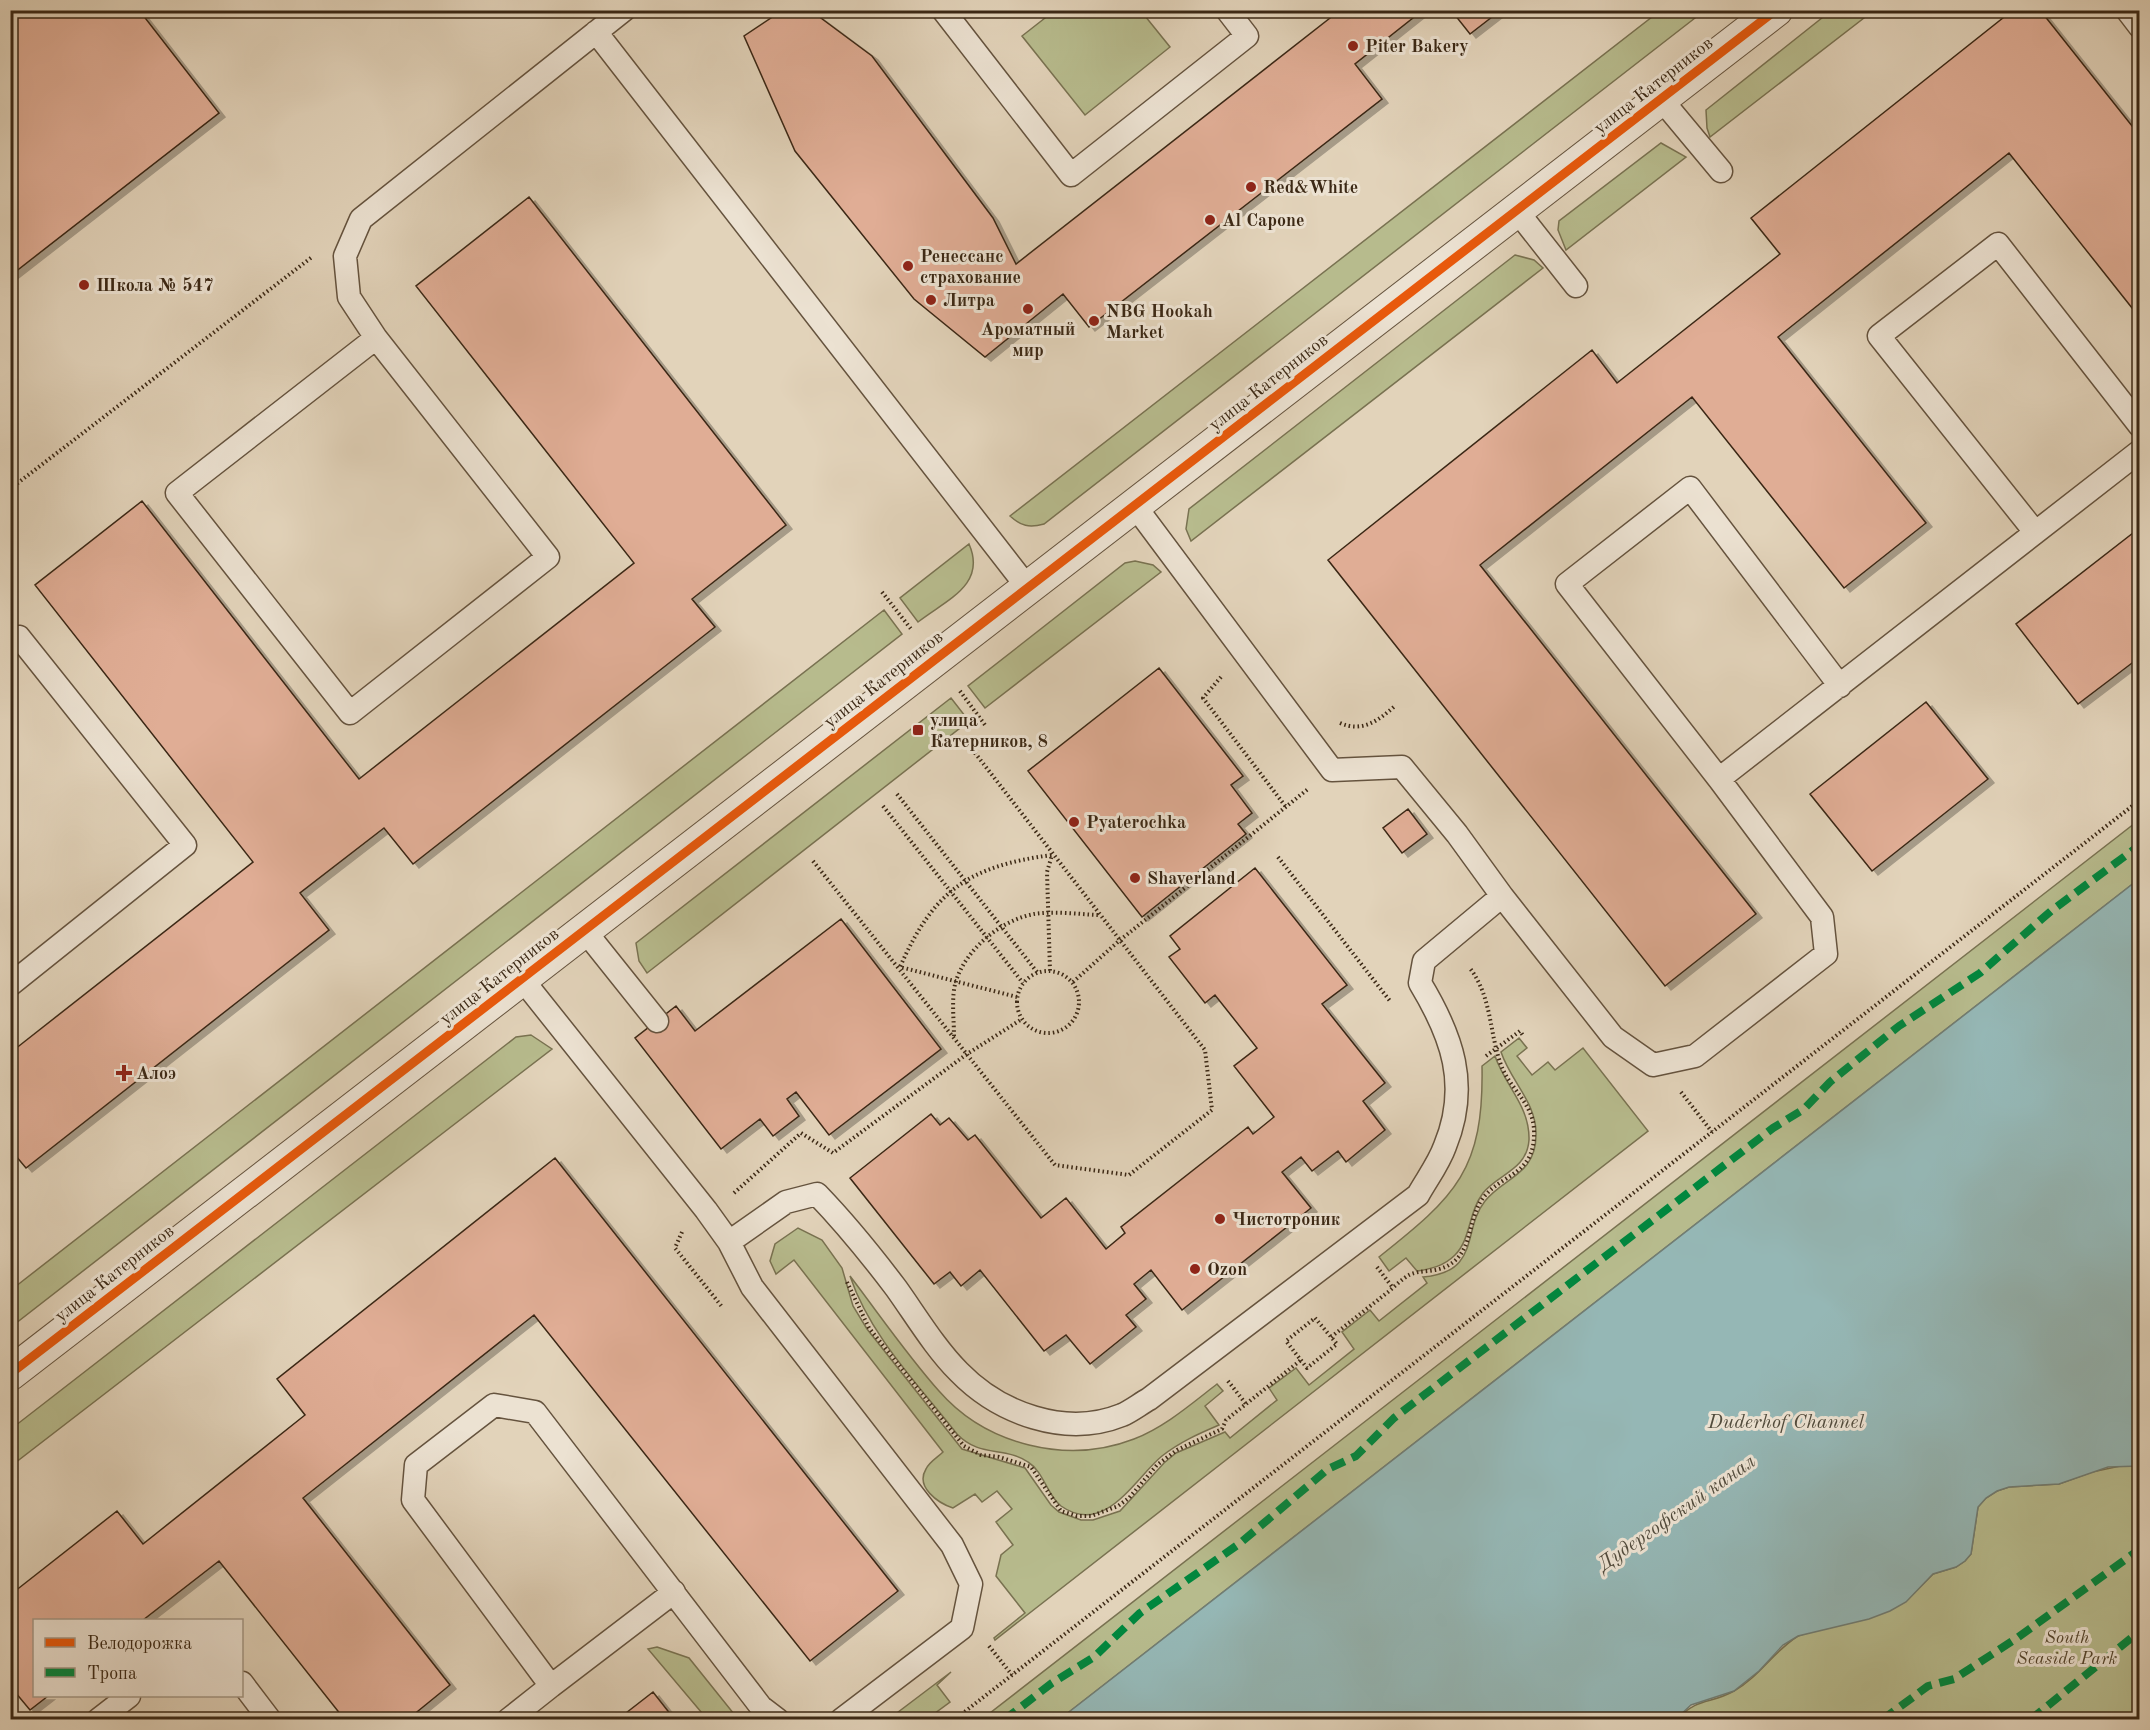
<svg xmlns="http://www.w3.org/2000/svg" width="2150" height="1730" viewBox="0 0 2150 1730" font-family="'Old Standard TT',serif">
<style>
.green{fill:#b7bb8d;stroke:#797251;stroke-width:1.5}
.water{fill:#95b7b5;stroke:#717e75;stroke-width:1.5}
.building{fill:#e0ad95;stroke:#3b2815;stroke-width:1.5;filter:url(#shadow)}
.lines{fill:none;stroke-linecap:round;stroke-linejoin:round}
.lane-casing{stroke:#65533e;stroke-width:25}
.street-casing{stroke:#65533e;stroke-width:35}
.path{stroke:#3b2815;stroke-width:4;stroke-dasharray:1.5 3;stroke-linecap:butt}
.lane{stroke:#ece2d2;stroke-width:22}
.street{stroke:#ece2d2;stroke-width:33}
.quiet{stroke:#00873e;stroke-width:8;stroke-dasharray:15 8;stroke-linecap:butt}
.cycleway-casing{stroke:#ece2d2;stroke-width:13}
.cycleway{stroke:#e8590c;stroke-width:9}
.poi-dot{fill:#8f2418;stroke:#ece2d2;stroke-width:2}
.labels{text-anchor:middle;stroke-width:6;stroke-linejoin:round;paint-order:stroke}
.poi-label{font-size:18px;font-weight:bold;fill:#3b2815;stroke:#ece2d2;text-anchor:start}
.street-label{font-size:18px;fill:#3b2815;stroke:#ece2d2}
.park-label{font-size:18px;font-style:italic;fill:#54452d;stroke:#ece2d2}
.water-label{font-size:20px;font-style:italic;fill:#524c3d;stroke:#ece2d2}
</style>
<defs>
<filter id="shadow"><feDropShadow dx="6" dy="4" stdDeviation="0" flood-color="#0004"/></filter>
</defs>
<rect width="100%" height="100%" fill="#e2d3ba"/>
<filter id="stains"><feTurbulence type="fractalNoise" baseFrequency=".00333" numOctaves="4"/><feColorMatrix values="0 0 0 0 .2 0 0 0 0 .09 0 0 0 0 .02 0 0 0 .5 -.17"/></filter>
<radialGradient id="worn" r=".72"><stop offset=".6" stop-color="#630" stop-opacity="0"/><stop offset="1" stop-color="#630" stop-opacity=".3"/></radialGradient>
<path class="green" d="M1661,10L1704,11L1044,524C1029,528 1021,526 1010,516Z
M1832,10L1873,11L1710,137L1707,128L1706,110Z
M1054,11H1141L1170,47L1085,115L1022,36Z
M1661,143L1686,157L1566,250L1558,230L1559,221Z
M1515,255L1534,260L1543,268L1191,541L1186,529L1189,509Z
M969,544C987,585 946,600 918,622L900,598Z
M1135,561L1153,565L1161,572L985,708L968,686L1125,563Z
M884,610L902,634L11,1327V1290Z
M951,698L969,721L647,973L639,961L636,943Z
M2139,820V879L1060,1719L981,1720Z
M531,1035L552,1049L11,1466V1429L516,1037Z
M1519,1038L1527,1048L1517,1056L1532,1075L1548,1062L1555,1070L1583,1048L1648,1131L995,1640L994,1638L1025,1613L996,1576L1001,1555L1013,1545L996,1522L1012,1509L997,1491L982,1502L975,1494L953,1508C938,1503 915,1487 926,1469C929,1462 938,1457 943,1452L794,1260L776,1274L770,1261L775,1244L798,1228L822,1240L842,1268L853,1306L867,1329L962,1449L1025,1468L1051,1505L1059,1512L1081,1520H1093L1120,1511L1164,1463L1176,1453L1225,1432L1230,1438L1277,1400L1269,1388L1296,1368L1309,1385L1354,1349L1342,1332L1370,1310L1379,1321L1427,1283L1423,1277C1481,1272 1462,1230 1485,1201C1504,1177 1536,1175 1536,1135C1537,1103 1511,1082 1501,1052Z
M1495,1056C1505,1086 1530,1106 1529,1140C1527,1170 1498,1174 1483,1193C1468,1213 1471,1239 1455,1255C1444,1266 1431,1269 1417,1271L1406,1258L1389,1271L1379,1257C1456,1196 1484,1170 1482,1066Z
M850,1276C879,1314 907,1355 939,1391C986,1445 1067,1465 1134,1439C1165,1427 1191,1404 1217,1384L1223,1391L1205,1406L1219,1425C1198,1434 1180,1442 1162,1456C1135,1478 1105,1537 1061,1506C1047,1495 1044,1472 1028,1462C1004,1446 980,1458 957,1434C918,1384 870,1336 850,1276Z
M2125,1465L2139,1466V1719L1676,1720C1700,1696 1709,1705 1734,1691C1759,1677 1774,1651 1798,1636L1906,1601L1933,1574L1956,1567L1965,1561L1971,1554L1978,1507L1986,1498L1997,1491L2009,1487L2059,1484L2092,1472Z
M657,1647L689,1658L738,1719H707L648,1649Z
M951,1672L937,1685L950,1702L927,1719H889Z"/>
<path class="water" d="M2139,879V1466L2108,1467L2059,1484L2009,1487L1997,1491L1986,1498L1978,1507L1971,1554L1965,1561L1956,1567L1933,1574L1906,1602L1890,1611L1869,1619L1798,1636L1783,1645L1759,1671L1734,1691L1691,1705L1676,1719H1060Z"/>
<path class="building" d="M10,10H139L219,113L10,276Z
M783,10H810L872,56L993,218L1016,264L1330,18L1320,10H1423L1355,64L1382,99L1089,327L1063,294L985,357L914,299L795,151L744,36Z
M1451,10H1501L1470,34Z
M2013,10H2040L2140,136V318L2009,153L1778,337L1926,523L1844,588L1692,397L1480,565L1756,914L1665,986L1328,560L1592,350L1617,383L1780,254L1751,218Z
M529,197L786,525L692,599L715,627L413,864L384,828L300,893L329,930L26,1168L10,1149V1053L253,862L35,585L142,501L359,779L634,563L416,286Z
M2133,533L2140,542V657L2078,704L2016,624Z
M1159,668L1243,776L1231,785L1252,813L1238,824L1246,834L1142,917L1028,771Z
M1926,702L1988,779L1872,871L1810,794Z
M1408,809L1427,834L1402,853L1383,828Z
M1255,868L1347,985L1322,1004L1385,1083L1363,1101L1385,1130L1346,1162L1338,1151L1312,1171L1301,1157L1282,1172L1311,1208L1182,1310L1151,1270L1134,1284L1146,1299L1126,1315L1136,1327L1090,1364L1066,1335L1044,1351L980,1270L961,1286L950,1272L934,1284L850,1178L931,1114L940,1125L949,1118L968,1140L975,1135L1041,1218L1066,1198L1106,1249L1125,1233L1121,1227L1248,1127L1253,1134L1274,1117L1234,1066L1257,1048L1215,995L1205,1003L1169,957L1180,949L1170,936Z
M841,919L941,1049L829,1135L796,1092L787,1099L799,1116L773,1136L760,1119L721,1149L635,1038L676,1006L695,1031Z
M555,1158L898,1591L810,1661L534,1315L303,1498L450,1685L407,1720H345L219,1561L143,1620H34V1696H48L30,1710L10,1686V1595L117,1511L143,1544L305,1415L277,1379Z
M653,1692L675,1720H617Z"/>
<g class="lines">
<g class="lane-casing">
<path id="lane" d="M943,10L1071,175L1247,36L1227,10
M2127,10L2140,27
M596,32L1028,588
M1661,99L1721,171
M1517,211L1576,286
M376,338L177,493L350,713L548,557L376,338L349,297L345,256L361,219L624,10
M1135,506L1332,770L1402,767L1457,834L1502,896
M2035,532L1879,336L1998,244L2140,426
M10,644L19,637L185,845L10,985
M1719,779L1567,584L1690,488L1840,686
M585,931L657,1021
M522,979L706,1210L729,1242L752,1287L952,1545L971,1584L962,1628L841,1720
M729,1242L786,1202L817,1194C846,1224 871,1255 896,1288C916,1316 935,1348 959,1372C999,1413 1065,1438 1122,1415C1131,1411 1140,1404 1149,1399L1418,1195C1427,1179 1439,1163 1445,1146C1470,1085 1452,1036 1420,983L1424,961L1502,896L1613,1037L1653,1065L1695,1056L1826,954L1822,917L1719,779L2140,451
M242,1683L270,1720
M551,1686L674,1592
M98,1720L129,1696
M508,1720L551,1686L413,1500L416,1465L494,1405L535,1412L761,1707L778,1720"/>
</g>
<g class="street-casing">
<path id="street" d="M10,1374L1776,10"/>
</g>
<path class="path" d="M10,489L312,257
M882,592L911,629
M1221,677L1203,698L1286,807
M960,691L985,725
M1340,723C1363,733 1379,720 1396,705
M897,794L1037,972
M883,806L1023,983
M1278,857L1390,1001
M813,861L1055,1165L1129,1175L1212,1110L1205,1050L965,740
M1017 1002a31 31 0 1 1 62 0a31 31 0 1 1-62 0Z
M1073,982L1119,941L1308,789
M1017,997L900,967C934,890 969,866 1052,855L1047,872L1050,971
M954,1036C954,1020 951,996 956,981C966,949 1001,920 1034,914C1054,911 1077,914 1098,915
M1486,1056L1520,1031L1524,1037
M1681,1092L1712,1132
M734,1193L801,1133L833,1153L967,1054L1022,1019
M682,1232L675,1248L723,1308
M1377,1267L1393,1288
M847,1282L869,1328L964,1446L981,1455L999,1457L1031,1467L1061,1511L1077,1516H1091L1118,1506L1129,1498L1157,1465L1177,1450L1222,1429L1226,1420L1301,1360
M1315,1318L1337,1344L1307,1368L1286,1341Z
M1331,1337C1350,1322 1369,1307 1388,1292C1395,1286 1402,1279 1409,1275C1420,1269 1437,1274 1452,1263C1473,1248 1468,1218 1483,1198C1503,1172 1536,1176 1534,1129C1532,1102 1510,1089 1501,1065C1489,1032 1492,996 1469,967
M1228,1381L1246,1404
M989,1646L1012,1675
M954,1720L2140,800"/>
<use href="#lane" class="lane"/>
<use href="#street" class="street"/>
<path class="quiet" d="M1004,1720L1052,1683L1094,1657L1140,1613L1239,1544L1328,1469L1356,1456L1394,1418L1773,1128L1804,1109L1830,1082L1899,1026L1980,973L2051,911L2140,845
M1882,1720L1928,1686L1954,1679L2017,1638L2140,1549
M2030,1720L2140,1631"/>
<g class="cycleway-casing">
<path id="cycleway" d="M10,1374L1776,10"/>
</g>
<use href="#cycleway" class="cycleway"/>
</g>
<g class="poi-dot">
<circle cx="1353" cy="46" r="6"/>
<circle cx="1251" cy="187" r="6"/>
<circle cx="1210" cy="220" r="6"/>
<circle cx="908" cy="266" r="6"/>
<circle cx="84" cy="285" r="6"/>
<circle cx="931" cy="300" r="6"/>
<circle cx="1028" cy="309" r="6"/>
<circle cx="1094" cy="321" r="6"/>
<rect x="912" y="724" width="12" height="12" rx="3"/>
<circle cx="1074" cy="822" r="6"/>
<circle cx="1135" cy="878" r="6"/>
<path d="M121 1064h6v6h6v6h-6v6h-6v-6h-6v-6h6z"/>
<circle cx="1220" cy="1219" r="6"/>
<circle cx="1195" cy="1269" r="6"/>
</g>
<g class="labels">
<g class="poi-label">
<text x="1365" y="52">Piter Bakery</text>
<text x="1263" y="193">Red&amp;White</text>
<text x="1222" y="226">Al Capone</text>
<text x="920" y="262">Ренессанс<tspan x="920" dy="21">страхование</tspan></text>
<text x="96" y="291">Школа № 547</text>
<text x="943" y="306">Литра</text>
<text x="1106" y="317">NBG Hookah<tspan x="1106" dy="21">Market</tspan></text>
<text x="1028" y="335" text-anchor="middle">Ароматный<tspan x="1028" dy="21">мир</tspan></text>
<text x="930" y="726">улица<tspan x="930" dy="21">Катерников, 8</tspan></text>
<text x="1086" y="828">Pyaterochka</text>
<text x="1147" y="884">Shaverland</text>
<text x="136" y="1079">Алоэ</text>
<text x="1232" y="1225">Чистотроник</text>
<text x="1207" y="1275">Ozon</text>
</g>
<g class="street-label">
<text transform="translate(1653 85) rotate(-38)" y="6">улица Катерников</text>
<text transform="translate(1268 382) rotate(-38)" y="6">улица Катерников</text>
<text transform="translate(883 679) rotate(-38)" y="6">улица Катерников</text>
<text transform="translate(499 976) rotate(-38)" y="6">улица Катерников</text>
<text transform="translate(114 1273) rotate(-38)" y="6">улица Катерников</text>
</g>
<g class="park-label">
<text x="2067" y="1643">South<tspan x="2067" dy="21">Seaside Park</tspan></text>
</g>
<g class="water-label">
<text x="1786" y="1428">Duderhof Channel</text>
<text transform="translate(1676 1512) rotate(-35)" y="7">Дудергофский канал</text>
</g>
</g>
<rect width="2150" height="1730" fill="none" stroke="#e2d3ba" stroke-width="36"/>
<rect x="12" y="12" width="2126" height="1706" fill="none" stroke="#3b2815" stroke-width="3"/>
<rect x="18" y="18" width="2114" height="1694" fill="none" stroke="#3b2815" stroke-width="1.5"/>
<rect x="33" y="1619" width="210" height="78" fill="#ece2d2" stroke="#a59886" stroke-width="1.5"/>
<rect x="45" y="1638" width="30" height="9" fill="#e8590c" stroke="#a59886" stroke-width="1.5"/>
<text x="87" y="1649" font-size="18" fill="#3b2815">Велодорожка</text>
<rect x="45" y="1668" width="30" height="9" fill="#00873e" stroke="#a59886" stroke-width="1.5"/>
<text x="87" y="1679" font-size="18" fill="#3b2815">Тропа</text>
<rect width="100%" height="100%" filter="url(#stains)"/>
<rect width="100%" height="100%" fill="url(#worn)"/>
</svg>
